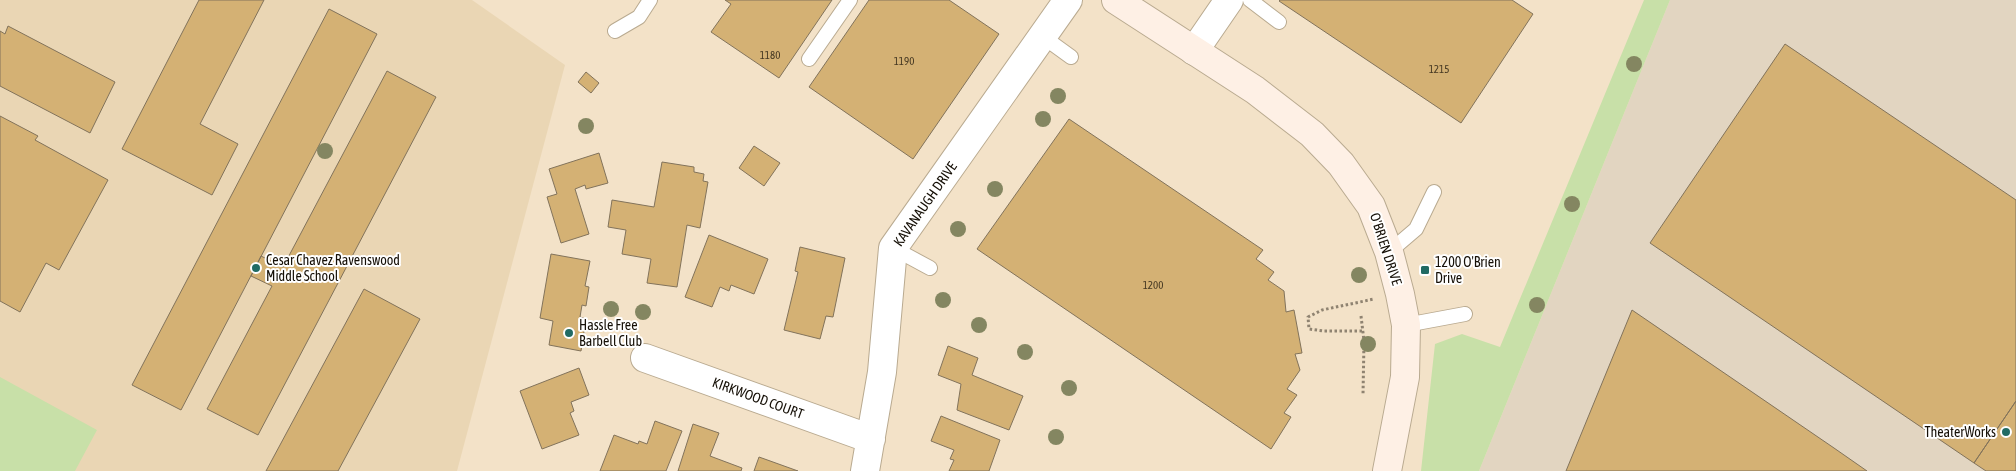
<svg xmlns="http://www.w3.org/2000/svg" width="2016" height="471" viewBox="0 0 2016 471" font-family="'Asap Condensed',sans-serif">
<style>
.commercial{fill:#e2d5c1}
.built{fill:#ead6b4}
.green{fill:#c8e0a8}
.building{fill:#d4b174;stroke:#82735b}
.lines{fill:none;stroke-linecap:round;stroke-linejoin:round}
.lane-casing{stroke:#b9aa90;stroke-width:16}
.street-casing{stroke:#b9aa90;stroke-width:30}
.secondary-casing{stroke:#b9aa90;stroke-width:30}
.path{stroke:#8f8371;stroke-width:3;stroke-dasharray:2.5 2.5;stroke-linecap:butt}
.lane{stroke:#fff;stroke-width:14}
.street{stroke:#fff;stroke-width:28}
.secondary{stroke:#fef0e5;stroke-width:28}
.tree{fill:#848661}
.poi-dot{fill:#216b64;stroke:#fff;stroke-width:2}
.labels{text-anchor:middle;stroke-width:4;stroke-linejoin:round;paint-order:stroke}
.number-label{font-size:11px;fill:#453822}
.street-label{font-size:14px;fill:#150f06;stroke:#fff}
.poi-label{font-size:14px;fill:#150f06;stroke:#fff;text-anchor:start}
</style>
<rect width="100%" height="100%" fill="#f3e2c8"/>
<path class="commercial" d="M1670,0H2016V471H1479Z"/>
<path class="built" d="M0,0H472L565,65L457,471H0Z"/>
<path class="green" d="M1644,0H1670L1479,471H1421L1435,344L1462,334L1500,347Z
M0,377L97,430L75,471H0Z"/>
<path class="building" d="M199,0H264L200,124L238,144L212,195L122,149Z
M725,0H832L779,78L711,32L731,4Z
M869,0H949L999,34L913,159L809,87Z
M1280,0H1512L1533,14L1461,123L1279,1Z
M329,9L377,34L181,410L132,385Z
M8,26L115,82L90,133L0,86V31L5,34Z
M1785,44L2016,200V401L1974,463L1650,243Z
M387,71L436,97L258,435L207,409L272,286L251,276L261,256L283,267Z
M586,72L599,83L591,93L578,82Z
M0,116L38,136L35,140L108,180L59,270L46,263L20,312L0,301Z
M1069,119L1263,250L1256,259L1274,272L1268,280L1284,291L1286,312L1294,310L1302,353L1295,354L1300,370L1287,389L1297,395L1284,413L1291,417L1271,449L977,249Z
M754,146L780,163L764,186L739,168Z
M599,153L608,183L586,189L585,185L575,189L589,234L561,243L547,197L557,194L549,169Z
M662,162L694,167V172L704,174L703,181L708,182L700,228L687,225L677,287L647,283L651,259L622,254L626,230L608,227L612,200L654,207Z
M709,235L768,259L754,294L731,285L729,291L720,287L712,307L685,297Z
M800,247L845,258L833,317L826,316L820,339L784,330L798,272L795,271Z
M551,254L590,261L585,286L589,287L586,306L582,305L580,317L586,319L581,351L549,345L553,321L540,318Z
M364,289L420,319L338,471H266Z
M1632,310L1834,448L1867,471H1566Z
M948,346L978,358L972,375L1023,396L1009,430L957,410L961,384L938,375Z
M579,368L589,395L571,402L574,411L570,413L579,435L542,449L520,391Z
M2016,401V471H1986L1974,463Z
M941,416L1000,440L989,471H949L954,460L950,459L954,450L931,441Z
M655,421L682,431L666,471H600L614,435L638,444L639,441L647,444Z
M693,424L719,433L710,456L742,468L741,471H678Z
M759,457L798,471H754Z"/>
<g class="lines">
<g class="lane-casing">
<path id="lane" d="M1250,0L1279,22
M615,31L639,17L650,0
M1042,36L1071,57
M809,59L850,0
M893,248L930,268
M1389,252L1416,229L1434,192
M1406,325L1465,314"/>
</g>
<g class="street-casing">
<path id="street" d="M1194,51L1229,0
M645,358L871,439
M865,471L882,372L893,248L1068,0"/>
</g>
<g class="secondary-casing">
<path id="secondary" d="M1116,0L1255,90L1312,134L1341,164L1371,206L1389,252L1400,294L1406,325L1405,377L1387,471"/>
</g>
<path class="path" d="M1361,316L1364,341L1363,395
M1362,331H1324L1309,329L1308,317L1322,310L1374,299"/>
<use href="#lane" class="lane"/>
<use href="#street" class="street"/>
<use href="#secondary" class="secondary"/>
</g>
<g class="tree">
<circle cx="1634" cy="64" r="8"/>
<circle cx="1058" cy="96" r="8"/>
<circle cx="1043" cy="119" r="8"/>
<circle cx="586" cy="126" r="8"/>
<circle cx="325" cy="151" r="8"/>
<circle cx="995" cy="189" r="8"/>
<circle cx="1572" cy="204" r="8"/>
<circle cx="958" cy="229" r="8"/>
<circle cx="1359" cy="275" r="8"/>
<circle cx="943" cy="300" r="8"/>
<circle cx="1537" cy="305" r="8"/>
<circle cx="611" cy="309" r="8"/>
<circle cx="643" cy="312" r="8"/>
<circle cx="979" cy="325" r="8"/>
<circle cx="1368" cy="344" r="8"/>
<circle cx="1025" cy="352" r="8"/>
<circle cx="1069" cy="388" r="8"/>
<circle cx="1056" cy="437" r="8"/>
</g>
<g class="poi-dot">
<circle cx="256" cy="268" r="5"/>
<rect x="1420" y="265" width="10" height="10" rx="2.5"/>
<circle cx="569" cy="333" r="5"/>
<circle cx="2006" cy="432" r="5"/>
</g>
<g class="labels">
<g class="number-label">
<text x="770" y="59">1180</text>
<text x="904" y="65">1190</text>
<text x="1439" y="73">1215</text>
<text x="1153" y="289">1200</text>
</g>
<g class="street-label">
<text transform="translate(925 204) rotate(-55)" y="5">KAVANAUGH DRIVE</text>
<text transform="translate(1386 249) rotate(72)" y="5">O'BRIEN DRIVE</text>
<text transform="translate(758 398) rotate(20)" y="5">KIRKWOOD COURT</text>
</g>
<g class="poi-label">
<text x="266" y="265">Cesar Chavez Ravenswood<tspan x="266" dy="16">Middle School</tspan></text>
<text x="1435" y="267">1200 O'Brien<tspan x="1435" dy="16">Drive</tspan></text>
<text x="579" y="330">Hassle Free<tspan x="579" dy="16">Barbell Club</tspan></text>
<text x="1996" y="437" text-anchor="end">TheaterWorks</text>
</g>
</g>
</svg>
